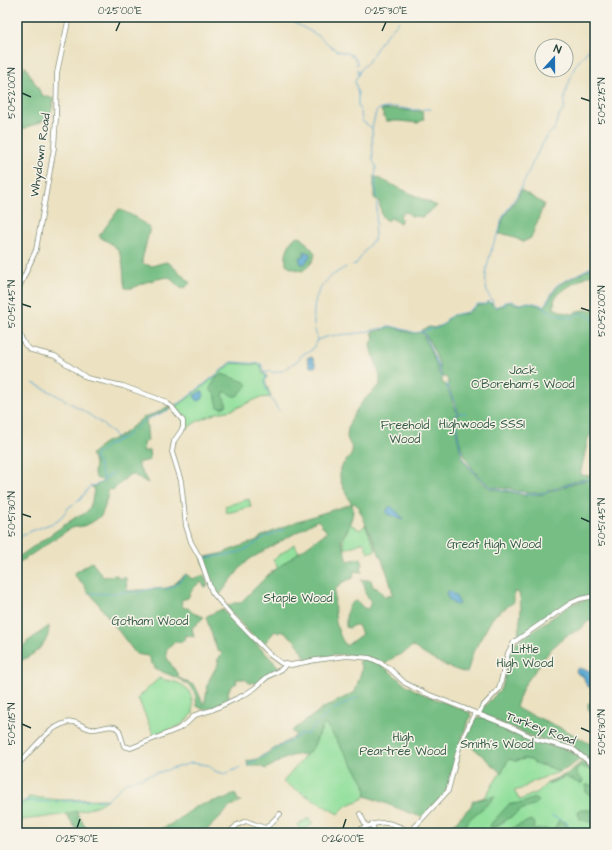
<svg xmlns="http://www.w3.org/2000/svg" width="612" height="850" viewBox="0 0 612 850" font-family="'Architects Daughter',sans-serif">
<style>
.green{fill:#93e09d;stroke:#598e68}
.forest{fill:#76be84;stroke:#4a7e5c;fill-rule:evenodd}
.water{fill:#58a7d2;stroke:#3c7283}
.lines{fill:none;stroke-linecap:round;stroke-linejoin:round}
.stream{stroke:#58a7d2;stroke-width:1}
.minor-casing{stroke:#86907b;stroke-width:5.5}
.minor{stroke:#fff;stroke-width:4}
.ticks{fill:none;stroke:#1f3d34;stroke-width:1.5}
.labels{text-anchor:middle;stroke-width:3;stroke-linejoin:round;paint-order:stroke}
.street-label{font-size:12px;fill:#1f3d34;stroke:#f7f3e8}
.park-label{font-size:12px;fill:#365e49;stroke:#f7f3e8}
.neatline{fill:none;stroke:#1f3d34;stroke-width:1.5}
.ticks-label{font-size:10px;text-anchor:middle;fill:#1f3d34}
</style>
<rect width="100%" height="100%" fill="#f7f3e8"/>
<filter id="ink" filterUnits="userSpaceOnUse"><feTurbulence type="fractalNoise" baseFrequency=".025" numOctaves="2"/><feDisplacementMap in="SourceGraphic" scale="8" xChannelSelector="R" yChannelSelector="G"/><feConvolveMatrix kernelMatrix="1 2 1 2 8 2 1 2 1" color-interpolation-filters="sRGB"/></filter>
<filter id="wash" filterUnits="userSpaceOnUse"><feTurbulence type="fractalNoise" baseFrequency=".012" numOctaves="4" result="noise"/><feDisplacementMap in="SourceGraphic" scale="16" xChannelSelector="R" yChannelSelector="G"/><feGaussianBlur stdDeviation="0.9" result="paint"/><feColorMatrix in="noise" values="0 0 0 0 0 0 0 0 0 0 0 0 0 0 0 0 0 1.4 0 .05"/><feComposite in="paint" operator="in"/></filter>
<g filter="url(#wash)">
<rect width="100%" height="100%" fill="#ece2c2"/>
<path class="green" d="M232,363L261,365L263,374H265L267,376L265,381L271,397L259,398L232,410L217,413L196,422L186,429L184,427L183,417L175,406L183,402Z
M249,499L251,507L227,513L225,506Z
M350,524L360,530L365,525L376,550L368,553L364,542L345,549L343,540Z
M294,544L299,552L278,568L273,560Z
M159,678C165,681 169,680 175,682C192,687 193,699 193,714L181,725L154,736L138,698Z
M326,724L365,784L366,796L362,799L346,806L338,814L283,782L313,747L322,728Z
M509,759L515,761L524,759L531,760L534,763L552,768L559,772L534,781L521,789L514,791L520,800L538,792L548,782L567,774L583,761L588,766L595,769V833H445L471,806L473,801L485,797Z
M28,797L61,800L107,799C91,814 44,817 22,820L17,823V807L29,799Z
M309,818L313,824L301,832L297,825Z"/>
<path class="forest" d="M25,66L42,95L54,99L50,118L23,129L17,125V82Z
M396,109L412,111H422L424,119L418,123L399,121H386L381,110Z
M374,176L376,177L437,206L422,217L411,216L408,213L404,212L400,215L401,220L400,223L391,218L387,221L382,216L379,201L374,198Z
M521,190L544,204L531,238L523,242L509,235L499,234L503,218L517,198Z
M119,209L135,217L150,228L142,260L143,264L152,266L166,262L170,264L188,280L190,283L183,289L179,287L169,277C161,278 152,280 143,283C136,287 133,289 125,288C122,274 126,255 113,245C108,241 103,240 99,236Z
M297,236L302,238L315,253C315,261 308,267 302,271L291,268L286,264C284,254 289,241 297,236Z
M595,266V273C586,276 560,290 555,298C554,301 554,305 554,308C561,312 565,313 573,314C579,309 588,310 595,310V412L591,422V434L588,439L580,475L595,476V479L579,480L542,493H525L523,491H516L509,488L506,489L496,487L493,488C476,479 459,452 458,432C458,428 457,424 457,420C457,417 459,415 458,411C456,403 451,396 449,388C448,384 449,381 446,377H443C440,373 440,370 439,365C436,354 429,339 422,330L429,327L435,328L438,326L439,327L445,323L447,319L453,315L468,313L477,305H485L489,302L494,305L496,308L498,306L505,305V303L510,302L520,305L528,302L544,307L558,286Z
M387,327C398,326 410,336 421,332L424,336L437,366L438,372L442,377V382L446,385L457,413L455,417L457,426L456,431L462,458L467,465L483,483L492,490L496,489L507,492L509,491C514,494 520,493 525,496C531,492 537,496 543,494C560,490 577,479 595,480V594L577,599L546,617L518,637C519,626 524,601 518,592H514V602L495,615L492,619L473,652L467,673C447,668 429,658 412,646C405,655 392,655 386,664C364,654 355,656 333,654L332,656L306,660C301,646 294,637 281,631L279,633L275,631L262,646L226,607L234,603H240L269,574L327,532L318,520L250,559L242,566L218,597L211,586L202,558L224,553L225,552L260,539V537L298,521L351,504C347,491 334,479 343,464C346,460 351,458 352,452C353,446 347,442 347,435C349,415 365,397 380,385V377L373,353L371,350L370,344L374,339L372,332L385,329ZM354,503L360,508L359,510C363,515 364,521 367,527C377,549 388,570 393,594L385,597L377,588L373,587L371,580H361L365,586V593L371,602L368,609L364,608L357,601C345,603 346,618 346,627L349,628L354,625H358L362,634L346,646C334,629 334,610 335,590L343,582L353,578L354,571L362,572L361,565H363L361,558L348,561L341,540C347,530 356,515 352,504Z
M222,374L245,382L248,385L237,396H233L226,392H224L223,396L227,405L222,408L218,407L215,394L211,391L210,388L217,377Z
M169,406L170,408L167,410L146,419L148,441L143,443L144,452L149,450L150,460L137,463L148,483L134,475H129L113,490L109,489L105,506L101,516L91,523L83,526L71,528L17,564V558L76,517C91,514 92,502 94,489L91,486H96L104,481L100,479H97L94,474L95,463L91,454L104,443L122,435L144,417L156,413Z
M92,562L103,577L117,575L118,578H126L127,591L167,588L172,586L186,574L192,579L204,575L208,586L205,587L201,582C194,586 191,591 188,598L181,600L183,608H188L193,613L204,617L192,628L194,637L185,635L184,640L181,642H175C155,654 174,663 179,678L195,686L204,705L209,680L219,662L217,661L222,653L217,650L206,617L207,616L222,609L280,668L256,684L252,682L250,684L245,679H236L237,683L231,686L228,692L230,700L216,707L204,710L197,706C196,701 196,694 193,690C185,679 166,674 154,668L155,666L150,662L151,660L148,656L136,654L90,593H88L84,585L73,574Z
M595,597V621H588L582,628L566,636L551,649L523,687L516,707C523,713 531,714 539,718C558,726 577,736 595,747V765L585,758L574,748L534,737L484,715L482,709L500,690L504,681L508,657L514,644L572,604Z
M49,626C49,630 48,635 47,638C41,650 29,658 17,662V653L27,642Z
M363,659C382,661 393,676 408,686C427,698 450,703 470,713L471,716C459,738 458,764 448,787C442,799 431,808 421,817L366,796L365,784L326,724L322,728L313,747L306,755C293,752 278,762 266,769L259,766H248L247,761L257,759L296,736L292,731L322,709L355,692L362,669L359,661Z
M588,703H595V712L591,713L588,708Z
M480,717C505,724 526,738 550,745C560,748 575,750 581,759L566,769L559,772L552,768L544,765H537L531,760L524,759L515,761L509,759L501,773L465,740L471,724L476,718Z
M583,761L588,766L595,769V772L580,766L575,772L583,780L581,784L565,777L548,784V782L567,774Z
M586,785L595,786V799L586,792Z
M235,793L238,800L241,801L230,807L204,833H153L175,822L195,807L214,801L226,799Z
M495,796C489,805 478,811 470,819C466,823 466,829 462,833H445L471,806L473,801Z
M534,798L538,801L533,806L520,810L513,816L493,828L491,827L490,825L509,804L523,803Z
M579,810H590L595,813V823L581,820L578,814Z
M76,811L89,833H79L66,814Z
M531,820L535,823L533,828L535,830L543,829L552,830L555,828L559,820L565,822L568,827L564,833H507L510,829Z"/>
<path class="water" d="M304,251L311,254L305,264H301L299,258L304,255Z
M309,357H312L316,365L315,367H310L307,358Z
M201,391L203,392L204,396L201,400L198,401L194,397L195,395Z
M391,506L403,518L402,520L387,514L386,512L388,508Z
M447,591H450L456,596L459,603L458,605C452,605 448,599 446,593Z
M578,668L595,672V689L587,686L583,676L578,674L576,671Z"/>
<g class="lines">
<path class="stream" d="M290,17L295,23L317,35L337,51L348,53L354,57L357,62V65
M595,42L575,66L565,94L564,110L558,117L554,130C544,134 528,174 522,186C517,197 509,206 503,217C500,221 501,227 499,232C491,247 477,288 493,301L492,303L495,307L503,304L505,305L504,303L506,302L511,301L520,304L528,302L534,303L544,306L546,309L557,315L573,318L576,314L582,313L594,319L593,321L595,320
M357,69L358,74
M372,128L376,112L379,109L396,107L412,110L431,109
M377,198L375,180L376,166L373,161L372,128L362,121L361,112L358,106V95L355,81L361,69L368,62L382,40L399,21
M353,265L356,264L371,242L374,241L375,233L374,228L376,225L377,202
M544,306L557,285L595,265
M422,332L425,335L438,366L440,374L443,378
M317,340C317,334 314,330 314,325C312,295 320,281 346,267
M265,374L266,376C262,387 273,402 279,411
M33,383C59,396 101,418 119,440
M447,384C447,393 457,402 457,412C458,415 456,418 455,422C458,427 456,431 458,437C459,443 461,451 463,458C467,465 485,485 493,489L496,488L503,491L508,490L518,493L522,492L524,495C530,493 537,495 543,493C560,489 577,478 595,479
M175,405L183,401L232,362L261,364L265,373L271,371L273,373L284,370L298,360L303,354L312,350L317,340C332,334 344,335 360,333C368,332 377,328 385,328L387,326H391L416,333L430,329H435L445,323L447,319L453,315L467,312L478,304H486L488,301L491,303
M459,413H466
M104,479L113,473
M17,539L29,532L58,521L69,507L80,500L90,486L96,485L104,481L98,463L94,458L96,454L102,451L106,446L126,436L145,420L162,413L170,409
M204,558L234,554L249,548L263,538L285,529
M91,593L107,594L126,592H140L150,589H166L173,587L186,575
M17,665L23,657
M247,764L257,760L301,734H307L324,717L334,709L358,697
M24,801L51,802L59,801
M62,801L107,800L126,782L191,763L208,765L215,771L225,774L241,767
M17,806L28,799
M552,816L566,822L573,833"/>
</g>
</g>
<g filter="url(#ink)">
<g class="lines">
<g class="minor-casing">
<path id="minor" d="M17,292L36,250L54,148L56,118L57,73L69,17
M17,330L25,345L31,350L55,356L87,378L123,386L164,401L172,407L183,421V428L174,441L172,452L181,481L186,526L191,542L200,558L212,592L231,615L270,655L281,663L291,665L316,660L347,656L370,658L381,663L389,668L405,683L425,693L509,726L536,739L573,749L595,767
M17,765C33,751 50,722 73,722C80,723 84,728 91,729C99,730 107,725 115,727L119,730L124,746L131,748L178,729L187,723L195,715L212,710L244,695L255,688L267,677L282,669L286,664
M360,814L366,826
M372,824L375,833
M229,833L237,825L246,821L265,828L267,827L280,814
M353,833C376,821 387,818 410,832
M409,833L448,791L460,744L469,725L474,715L479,713L482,707L499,689L508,653L514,642L571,603L580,599L595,596"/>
</g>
<use href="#minor" class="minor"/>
</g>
</g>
<path class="ticks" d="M116,31L120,22M382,31L386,22M22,93L31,97M581,98L590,101M22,304L31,307M581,308L590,311M22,514L31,517M581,518L590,522M22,724L31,728M581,728L590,732M77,828L80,819M343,828L346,819"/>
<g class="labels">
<g class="street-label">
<text transform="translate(40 155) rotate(-82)" y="4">Whydown Road</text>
<text transform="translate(541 728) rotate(21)" y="4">Turkey Road</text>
</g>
<g class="park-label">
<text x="523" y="374">Jack<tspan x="523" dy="14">O'Boreham's Wood</tspan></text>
<text x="482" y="428">Highwoods SSSI</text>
<text x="405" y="429">Freehold<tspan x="405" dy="14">Wood</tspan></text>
<text x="494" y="548">Great High Wood</text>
<text x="298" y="602">Staple Wood</text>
<text x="150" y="625">Gotham Wood</text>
<text x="525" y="653">Little<tspan x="525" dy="14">High Wood</tspan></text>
<text x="403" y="741">High<tspan x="403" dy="14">Peartree Wood</tspan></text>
<text x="497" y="748">Smith's Wood</text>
</g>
</g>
<rect width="612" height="850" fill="none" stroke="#f7f3e8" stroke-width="44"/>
<g transform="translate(554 58) rotate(21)"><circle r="19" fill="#f7f3e8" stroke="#a1aaa0"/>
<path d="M0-3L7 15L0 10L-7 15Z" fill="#1f6fb2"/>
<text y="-6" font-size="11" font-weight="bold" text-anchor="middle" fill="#1f3d34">N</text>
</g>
<rect x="22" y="22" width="568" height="806" class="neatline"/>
<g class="ticks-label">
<text x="120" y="14">0°25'00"E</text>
<text x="386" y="14">0°25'30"E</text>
<text transform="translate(11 93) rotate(-90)" y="4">50°52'00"N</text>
<text transform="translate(601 101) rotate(-90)" y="4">50°52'15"N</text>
<text transform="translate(11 304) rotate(-90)" y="4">50°51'45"N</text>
<text transform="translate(601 311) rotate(-90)" y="4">50°52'00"N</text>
<text transform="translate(11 514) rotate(-90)" y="4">50°51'30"N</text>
<text transform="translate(601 522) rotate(-90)" y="4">50°51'45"N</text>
<text transform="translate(11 724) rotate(-90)" y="4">50°51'15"N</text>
<text transform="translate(601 732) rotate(-90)" y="4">50°51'30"N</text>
<text x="77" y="842">0°25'30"E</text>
<text x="343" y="842">0°26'00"E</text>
</g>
</svg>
